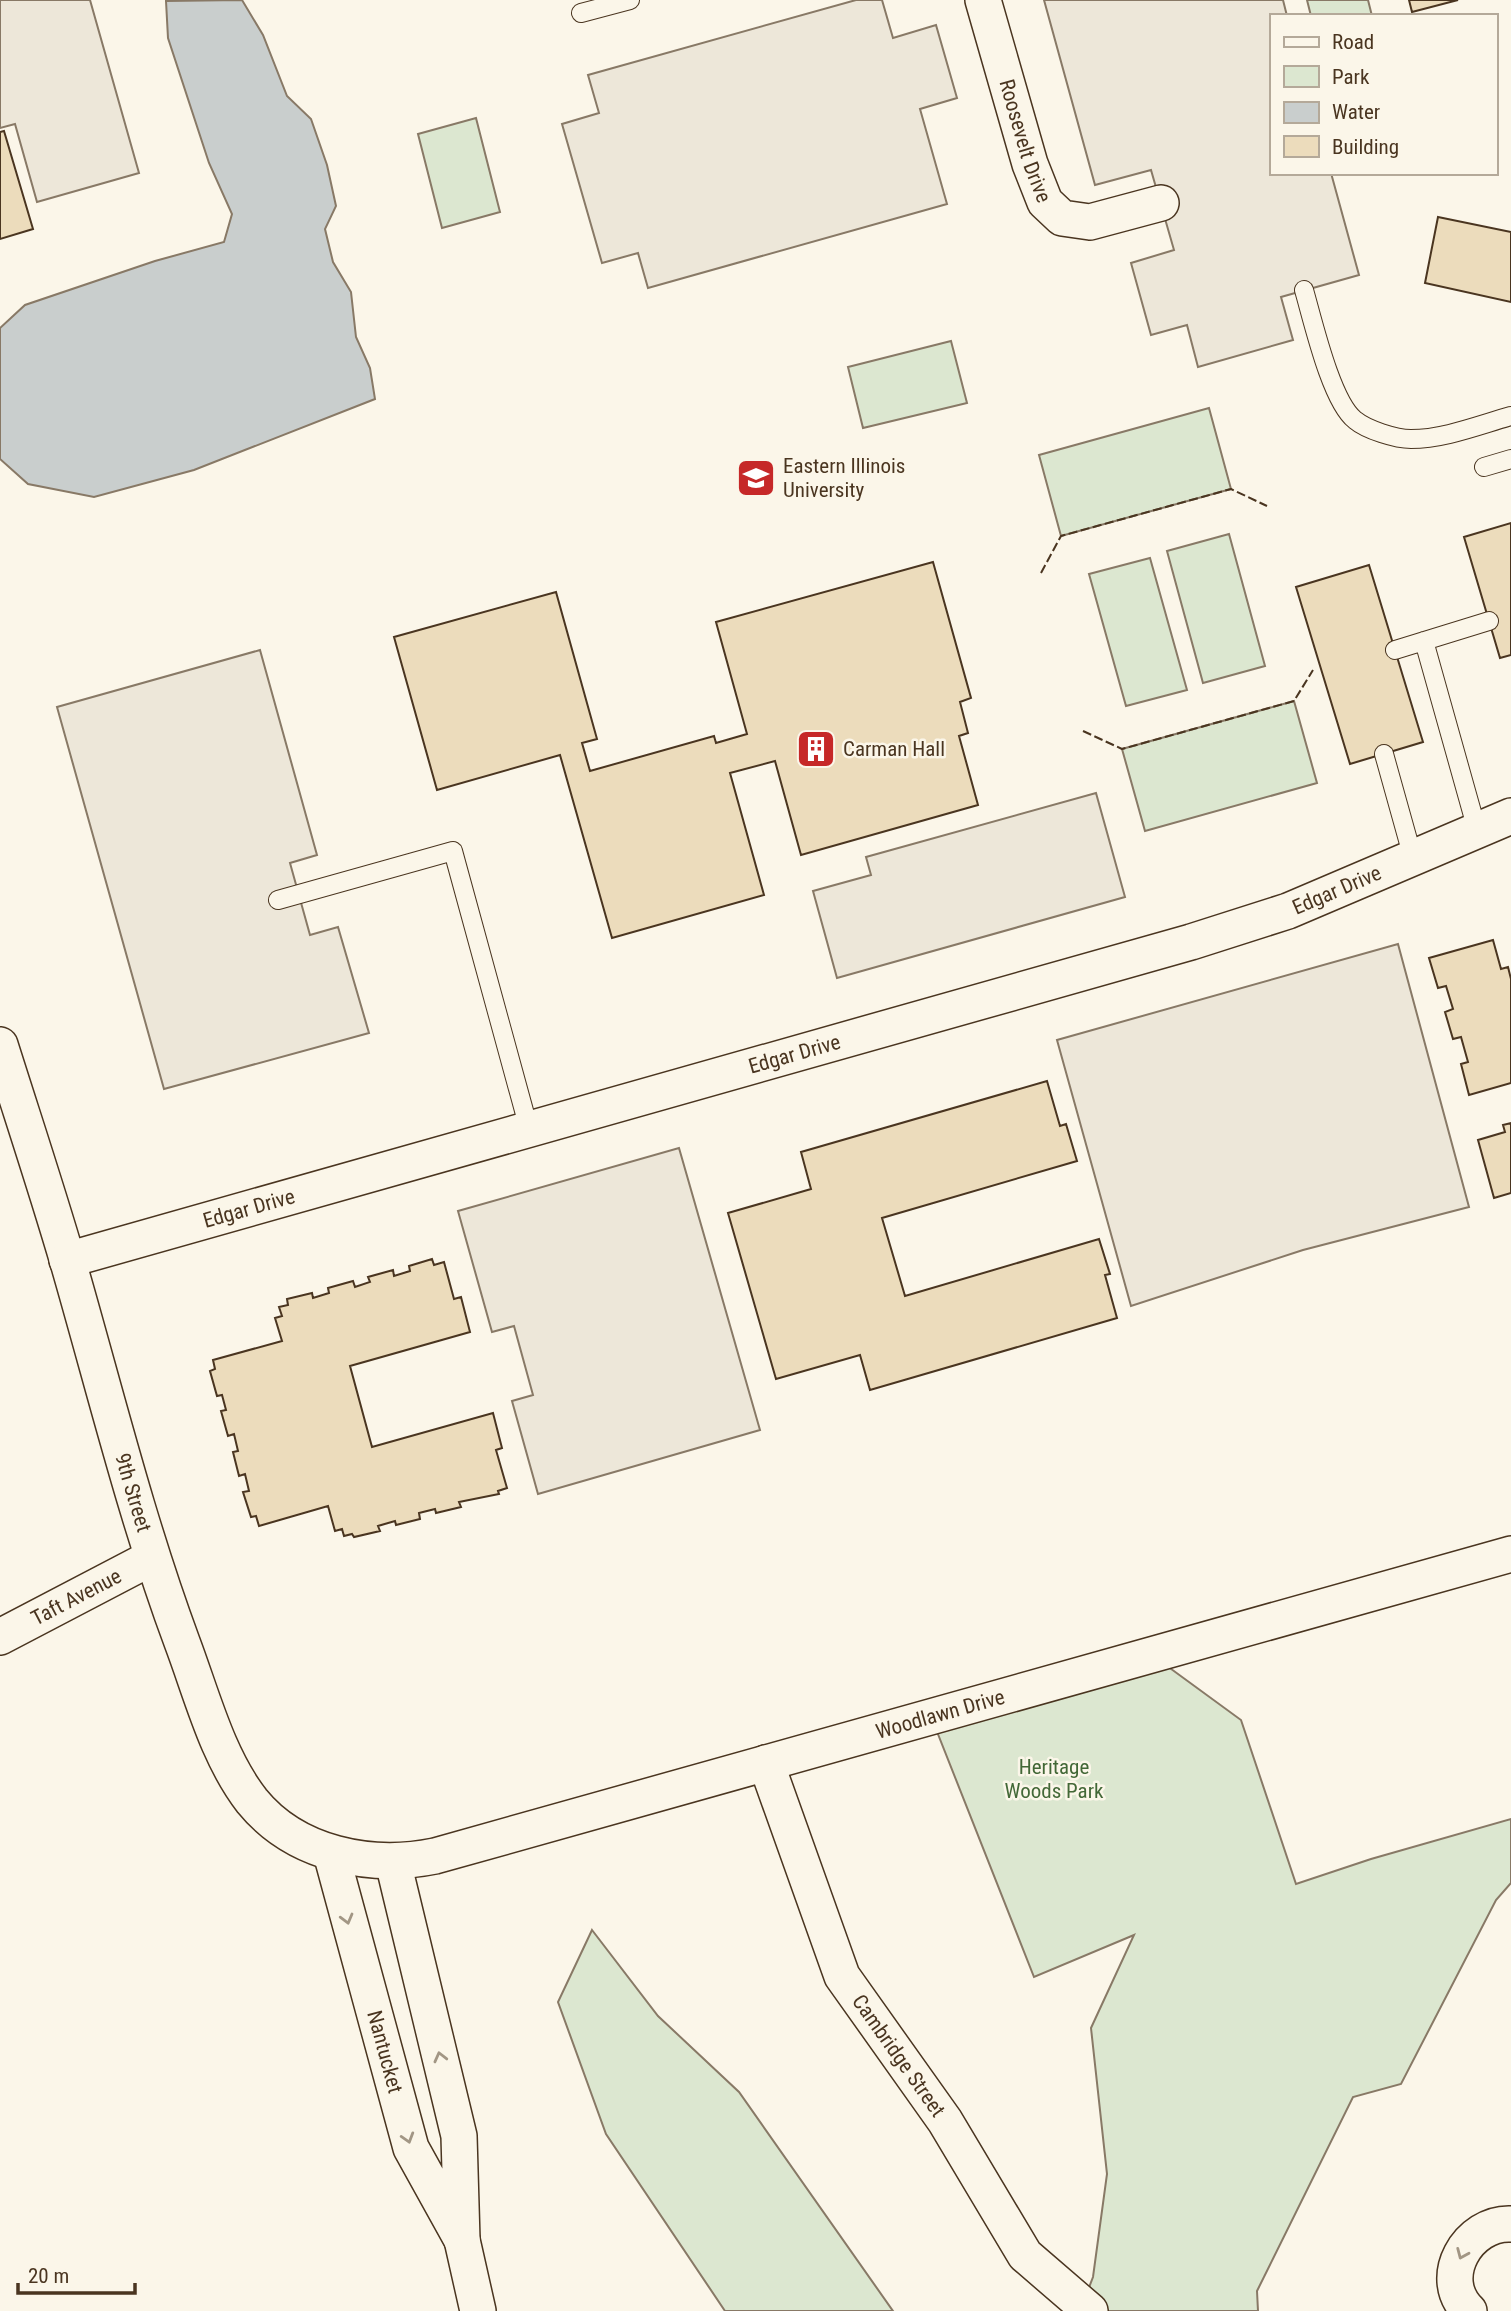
<svg xmlns="http://www.w3.org/2000/svg" width="1511" height="2311" viewBox="0 0 1511 2311" font-family="'Roboto Condensed',sans-serif">
<style>
.green{fill:#dce7d0;stroke:#887966;stroke-width:2}
.parking{fill:#ede7d9;stroke:#887966;stroke-width:2}
.water{fill:#c9cecd;stroke:#887966;stroke-width:2}
.building{fill:#ecdcbc;stroke:#4a3520;stroke-width:2}
.lines{fill:none;stroke-linecap:round;stroke-linejoin:round}
.lane-casing{stroke:#4a3520;stroke-width:20}
.street-casing{stroke:#4a3520;stroke-width:38}
.lane{stroke:#fbf6e9;stroke-width:18}
.street{stroke:#fbf6e9;stroke-width:35}
.fence{stroke:#4a3520;stroke-width:2;stroke-dasharray:9 3.5;stroke-linecap:butt}
.oneway{stroke:#a29684}
.labels{text-anchor:middle;stroke-width:5;stroke-linejoin:round;paint-order:stroke}
.street-label{font-size:21px;fill:#4a3520;stroke:#fbf6e9}
.poi-label{font-size:21px;fill:#4a3520;stroke:#fbf6e9;text-anchor:start}
.park-label{font-size:21px;fill:#436837;stroke:#fbf6e9}
</style>
<rect width="100%" height="100%" fill="#fbf6e9"/>
<path class="green" d="M1307,0H1368L1372,16H1311Z
M476,118L500,212L442,228L418,134Z
M951,341L967,403L863,428L848,367Z
M1209,408L1231,489L1061,536L1039,455Z
M1229,534L1265,666L1203,683L1167,551Z
M1150,558L1187,690L1126,706L1089,574Z
M1294,701L1317,783L1145,831L1122,749Z
M1152,1655L1241,1720L1296,1884L1371,1859L1511,1819V1883L1496,1900L1401,2084L1353,2097L1257,2291L1258,2311H1080L1093,2277L1107,2174L1091,2028L1134,1935L1034,1977L932,1719Z
M592,1930L658,2016L739,2092L893,2311H725L606,2134L558,2002Z"/>
<path class="parking" d="M0,0H90L139,173L37,202L15,124L0,128Z
M856,0H882L893,38L936,25L957,98L920,109L947,204L648,288L638,253L602,263L562,124L599,113L588,75Z
M1044,0H1283L1287,16H1271V173H1331L1359,275L1281,297L1293,340L1198,367L1187,325L1151,335L1131,263L1174,250L1151,170L1095,185Z
M260,650L317,855L290,863L310,935L338,927L369,1033L164,1089L57,707Z
M1096,793L1125,897L837,978L813,891L871,875L866,857Z
M1398,944L1469,1207L1303,1250L1131,1306L1057,1040Z
M679,1148L760,1430L538,1494L512,1401L533,1395L514,1326L492,1332L458,1211Z"/>
<path class="water" d="M242,0L263,35L287,96L311,119L327,165L336,206L325,229L333,262L351,292L356,337L370,368L375,399L194,470L94,497L28,484L0,459V328L25,305L155,261L224,242L232,214L209,163L168,38L166,1Z"/>
<path class="building" d="M1409,0H1458L1412,12Z
M4,131L33,229L0,239V132Z
M1438,217L1511,232V302L1425,283Z
M1511,523V655L1500,658L1464,537Z
M933,562L971,698L960,702L968,733L959,736L978,805L801,855L775,761L730,773L764,895L612,938L560,755L437,790L394,637L556,592L597,739L582,743L590,771L714,736L716,743L747,734L716,622Z
M1369,565L1423,742L1350,764L1296,587Z
M1493,940L1501,969L1508,967L1511,979V1083L1469,1095L1461,1064L1468,1062L1461,1037L1453,1039L1445,1012L1453,1009L1446,986L1438,988L1429,958Z
M1047,1081L1060,1126L1066,1124L1077,1161L882,1218L905,1296L1099,1239L1110,1274L1105,1275L1117,1318L870,1390L860,1355L776,1379L728,1213L811,1189L801,1152Z
M1511,1123V1193L1494,1198L1478,1140L1505,1132L1503,1125Z
M432,1259L434,1265L444,1262L454,1299L461,1297L470,1332L350,1366L372,1447L493,1413L502,1448L496,1450L507,1488L498,1491L499,1494L459,1502L461,1507L436,1513L435,1509L419,1513L420,1519L396,1525L395,1521L378,1526L380,1531L354,1537L352,1534L344,1536L342,1529L335,1531L328,1506L259,1526L256,1516L251,1517L243,1492L249,1491L245,1474L239,1476L233,1452L238,1451L234,1434L228,1436L221,1411L226,1410L222,1395L217,1396L210,1371L215,1369L213,1360L282,1341L275,1318L282,1316L279,1307L288,1305L287,1299L312,1293L313,1298L329,1293L328,1288L353,1281L355,1287L370,1282L368,1277L393,1270L394,1276L410,1271L409,1266Z"/>
<g class="lines">
<g class="lane-casing">
<path id="lane" d="M581,13L630,0
M1304,290C1313,321 1331,401 1355,420C1367,430 1396,439 1411,439C1444,439 1479,425 1511,416
M1484,467L1511,459
M1424,641L1477,830
M1395,650L1489,621
M1384,754L1413,858
M278,900L453,851L529,1129"/>
</g>
<g class="street-casing">
<g id="street">
<path id="s1" d="M983,0L1030,164L1045,202L1062,218L1090,222L1161,203"/>
<path id="s2" d="M0,1045C23,1118 47,1190 68,1262C105,1390 136,1518 182,1642C202,1695 217,1756 252,1801C296,1855 371,1869 435,1856L1511,1554"/>
<path id="s3" d="M67,1260L1191,942L1288,911L1511,816"/>
<path id="s4" d="M0,1637L151,1558"/>
<path id="s5" d="M766,1763L842,1976L945,2121L1025,2255L1090,2311"/>
<path id="s6" d="M331,1853L411,2148L462,2240L459,2136L393,1862"/>
<path d="M462,2240L478,2311"/>
<path d="M1469,2311C1435,2278 1468,2222 1511,2224"/>
</g>
</g>
<use href="#lane" class="lane"/>
<use href="#street" class="street"/>
<path class="fence" d="M1041,573L1061,536L1231,489L1267,506
M1083,731L1122,749L1294,701L1313,670"/>
</g>
<defs><path id="oneway-chevron" d="M-2-3.5L2.5 0L-2 3.5" fill="none" stroke-width="1.6" stroke-linecap="round" stroke-linejoin="round" transform="scale(1.75)"/></defs>
<g class="oneway">
<use href="#oneway-chevron" transform="translate(347 1919) rotate(75)"/>
<use href="#oneway-chevron" transform="translate(440 2057) rotate(-104)"/>
<use href="#oneway-chevron" transform="translate(408 2138) rotate(73)"/>
<use href="#oneway-chevron" transform="translate(1462 2254) rotate(113)"/>
</g>
<defs>
<g id="university-square" transform="scale(2.0125)"><rect x="-9" y="-9" width="18" height="18" rx="4" fill="#c62828" stroke="#fbf6e9"/><path d="M0-5L7-2L0 1L-7-2ZM-4 1L0 2.5L4 1V4Q0 6-4 4Z" fill="#fff"/></g>
<g id="building-square" transform="scale(2.0125)"><rect x="-9" y="-9" width="18" height="18" rx="4" fill="#c62828" stroke="#fbf6e9"/><path d="M-4-6H4V6H1V3H-1V6H-4ZM-2.5-4.3h1.7v1.8h-1.7ZM.8-4.3h1.7v1.8H.8ZM-2.5-1h1.7V.8h-1.7ZM.8-1h1.7V.8H.8Z" fill="#fff"/></g>
</defs>
<g fill-rule="evenodd">
<use href="#university-square" x="756" y="478"/>
<use href="#building-square" x="816" y="749"/>
</g>
<g class="labels">
<g class="street-label">
<text dy="7" stroke="none"><textPath href="#s1" startOffset="147">Roosevelt Drive</textPath></text>
<text dy="7" stroke="none"><textPath href="#s3" startOffset="1323">Edgar Drive</textPath></text>
<text dy="7" stroke="none"><textPath href="#s3" startOffset="756">Edgar Drive</textPath></text>
<text dy="7" stroke="none"><textPath href="#s3" startOffset="189">Edgar Drive</textPath></text>
<text dy="7" stroke="none"><textPath href="#s2" startOffset="467">9th Street</textPath></text>
<text dy="7" stroke="none"><textPath href="#s4" startOffset="86">Taft Avenue</textPath></text>
<text dy="7" stroke="none"><textPath href="#s2" startOffset="1524">Woodlawn Drive</textPath></text>
<text dy="7" stroke="none"><textPath href="#s6" startOffset="206">Nantucket</textPath></text>
<text dy="7" stroke="none"><textPath href="#s5" startOffset="324">Cambridge Street</textPath></text>
</g>
<g class="poi-label">
<text x="783" y="473">Eastern Illinois<tspan x="783" dy="24">University</tspan></text>
<text x="843" y="756">Carman Hall</text>
</g>
<g class="park-label">
<text x="1054" y="1774">Heritage<tspan x="1054" dy="24">Woods Park</tspan></text>
</g>
</g>
<rect x="1270" y="14" width="228" height="161" fill="#fbf6e9" stroke="#b4a999" stroke-width="2"/>
<rect x="1284" y="37" width="35" height="10" fill="#fbf6e9" stroke="#b4a999" stroke-width="2"/>
<text x="1332" y="49" font-size="21" fill="#4a3520">Road</text>
<rect x="1284" y="66" width="35" height="21" fill="#dce7d0" stroke="#b4a999" stroke-width="2"/>
<text x="1332" y="84" font-size="21" fill="#4a3520">Park</text>
<rect x="1284" y="102" width="35" height="21" fill="#c9cecd" stroke="#b4a999" stroke-width="2"/>
<text x="1332" y="119" font-size="21" fill="#4a3520">Water</text>
<rect x="1284" y="136" width="35" height="21" fill="#ecdcbc" stroke="#b4a999" stroke-width="2"/>
<text x="1332" y="154" font-size="21" fill="#4a3520">Building</text>
<path d="M18 2283v10h117v-10" fill="none" stroke="#4a3520" stroke-width="3.5"/>
<text x="28" y="2283" font-size="21" fill="#4a3520" stroke="#fbf6e9" stroke-width="5" paint-order="stroke">20 m</text>
</svg>
